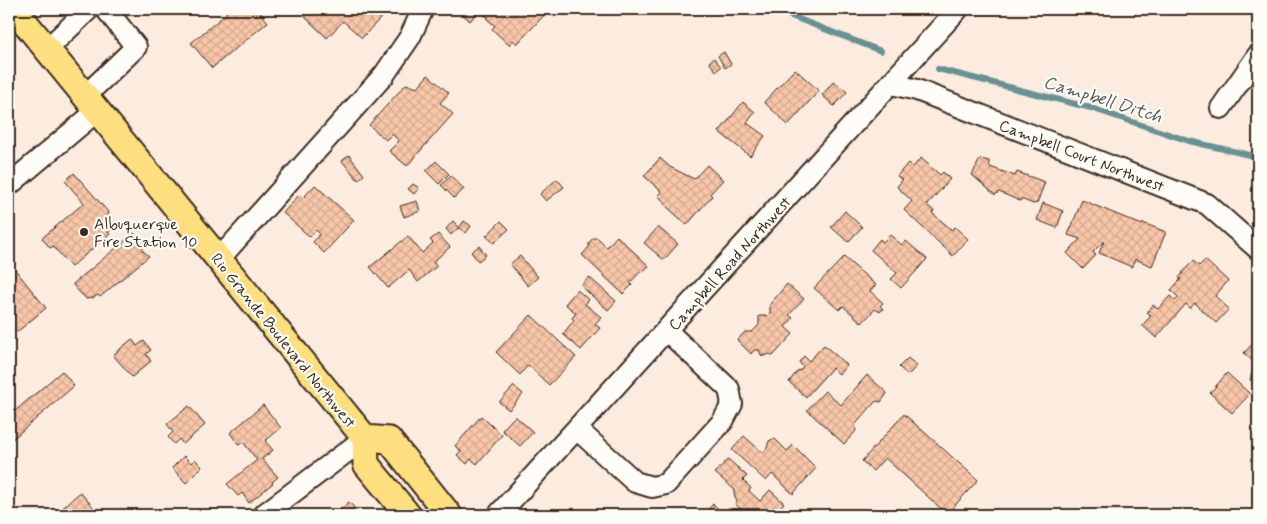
<svg xmlns="http://www.w3.org/2000/svg" width="1267" height="524" viewBox="0 0 1267 524" font-family="Mynerve,sans-serif">
<style>
.lines{fill:none;stroke-linecap:round;stroke-linejoin:round}
.stream{stroke:#679193;stroke-width:6}
.building{fill:url(#building-cross-hatch);stroke:#3b2a1e}
.minor-casing{stroke:#3b2a1e;stroke-width:24}
.major-casing{stroke:#3b2a1e;stroke-width:29}
.minor{stroke:#fdfcf7;stroke-width:20}
.major{stroke:#fddf80;stroke-width:25}
.poi-dot{fill:#3b2a1e;stroke:#fdfcf7;stroke-width:2}
.labels{text-anchor:middle;stroke-width:4.5;stroke-linejoin:round;paint-order:stroke}
.street-label{font-size:16px;fill:#3b2a1e;stroke:#fdfcf7}
.poi-label{font-size:16px;fill:#3b2a1e;stroke:#fdfcf7;text-anchor:start}
.water-label{font-size:18px;font-style:italic;fill:#515d58;stroke:#fdfcf7}
</style>
<defs>
<pattern id="building-cross-hatch" width="8" height="8" patternUnits="userSpaceOnUse" patternTransform="scale(1.25)"><rect width="8" height="8" fill="#f8c6a8"/><path d="M0 0l8 8M0 8l8-8" fill="none" stroke="#d6aa90"/></pattern>
</defs>
<rect width="100%" height="100%" fill="#fcecdf"/>
<filter id="ink" filterUnits="userSpaceOnUse"><feTurbulence type="fractalNoise" baseFrequency=".02" numOctaves="2"/><feDisplacementMap in="SourceGraphic" scale="10" xChannelSelector="R" yChannelSelector="G"/><feConvolveMatrix kernelMatrix="1 2 1 2 8 2 1 2 1" color-interpolation-filters="sRGB"/></filter>
<g filter="url(#ink)">
<g class="lines">
<path class="stream" d="M773,9L881,51
M938,69L1091,108L1189,141L1258,157"/>
</g>
<path class="building" d="M223,9H257L268,22L212,68L191,43L227,13Z
M313,9H389L362,38L343,21L327,38L305,17Z
M457,9H550L517,44L513,40L509,45L492,29L495,26L487,19L489,17L485,16L481,9L470,21Z
M724,52L731,64L725,68L718,56Z
M714,58L721,67L716,71L709,62Z
M795,69L819,91L788,125L764,102Z
M428,75L449,93L440,103L453,114L407,166L389,151L399,141L392,134L386,140L369,125L406,84L417,88Z
M834,81L847,92L834,106L822,95Z
M743,102L755,112L747,123L765,136L750,156L719,132Z
M349,155L364,175L358,180L342,161Z
M660,158L670,167L694,179L707,165L723,180L710,194L712,196L687,225L665,205L666,203L658,196L662,192L644,176Z
M921,158L940,175L943,172L950,179L927,205L934,211L932,213L952,230L955,227L968,239L953,256L904,210L912,201L897,187L902,180L897,176L908,163L913,167Z
M980,159L989,161L990,167L1015,176L1017,172L1045,182L1037,203L1033,204L1021,199L1020,201L999,192L995,195L972,175Z
M436,161L449,174L439,184L426,171Z
M74,173L109,213L108,215L117,225L108,232L110,234L71,267L53,246L50,248L42,238L84,203L65,181Z
M451,176L464,189L454,198L441,185Z
M557,179L564,187L546,201L540,194Z
M413,184L419,188L414,194L408,189Z
M315,185L354,220L324,253L313,242L320,234L316,230L310,237L283,213L299,195L303,198Z
M1082,200L1142,225L1143,223L1166,232L1152,266L1135,259L1132,267L1099,253L1104,241L1093,252L1096,255L1083,269L1067,253L1080,239L1068,235Z
M417,201L420,211L404,217L400,206Z
M1043,203L1063,211L1057,228L1037,220Z
M845,211L862,227L848,242L831,227Z
M453,221L459,227L451,235L446,229Z
M464,221L471,226L466,233L459,228Z
M501,221L509,229L494,243L486,236Z
M658,227L678,244L664,260L644,243Z
M134,233L144,247L142,250L149,256L100,297L98,295L93,298L86,299L83,295H82L73,285V284Z
M438,234L450,247L433,262L437,266L418,282L409,270L388,288L370,267L408,236L422,253L433,243L430,240Z
M890,235L902,245L906,241L927,259L901,288L891,279L897,273L871,250L880,239L883,242Z
M617,236L649,266L642,272L641,271L630,283L632,285L623,294L582,255L589,247V243L593,238H598L607,247Z
M479,246L486,255L478,261L471,252Z
M520,256L538,277L528,286L510,264Z
M844,257L876,285L870,291L883,303L880,306L883,309L880,312L875,309L862,323L843,306L839,310L814,288Z
M1205,260L1228,281L1215,296L1229,309L1216,323L1195,303L1190,308L1186,304L1156,338L1142,325L1151,316L1147,312L1153,305L1158,309L1170,296L1175,301L1178,297L1171,290L1181,279L1179,278L1183,273H1182L1193,261L1199,266Z
M9,262L46,308L17,332L9,322Z
M589,277L616,301L608,310L581,286Z
M787,284L804,299L789,315L793,318L785,327L793,334L773,356L770,354L764,356L761,355L759,350H754L751,354L737,340L745,332H752L759,325V316H767L770,313V304Z
M577,290L589,300L585,304L601,317L595,324L600,328L581,350L563,334L574,320L572,318L576,313L565,304Z
M531,315L576,357L549,385L528,365L520,375L496,352Z
M1258,338V382L1250,380L1255,363L1244,353Z
M132,339L137,346L144,341L151,350L146,354L151,361L132,377L113,355Z
M824,345L847,365L839,374L832,368L806,397L789,382L798,370L799,371L803,367L799,362L804,356L809,361Z
M908,358L917,366L908,375L899,367Z
M62,371L74,386L9,442V416Z
M1227,373L1250,394L1232,413L1210,393Z
M867,375L887,393L886,395L881,402L876,401L855,425L856,431L844,444L807,410L825,391L841,405Z
M514,386L523,394L509,410L499,402Z
M263,405L281,428L265,441L273,450L262,459L278,477L272,482L273,483L249,503L242,493L238,496L227,484L257,460L243,442L239,445L230,433Z
M189,406L205,425L183,444L179,439L174,444L168,437L173,432L167,424Z
M904,414L978,480L947,514L885,458L873,471L862,461Z
M481,416L502,435L477,464L471,459L467,464L457,455L461,451L455,446Z
M515,416L533,432L520,446L502,430Z
M744,436L763,453L767,448L769,441L773,439H775L787,451L793,445L816,468L793,494L772,474L766,481L732,450Z
M184,456L191,463L195,459L202,467L186,483L172,468Z
M728,459L747,476L743,480L751,488L749,491L760,501L770,490L784,503L773,515H748L735,504L737,501L735,498L734,492L735,490L715,473Z
M80,492L100,515H55Z
M349,502L361,515H334Z
M713,504L725,515H703Z"/>
<g class="lines">
<g class="minor-casing">
<path id="minor" d="M47,49L89,9
M892,84L917,90L1207,204L1258,249
M85,96L136,47L106,9
M1221,108L1258,55
M9,185L97,111
M219,259L384,75L410,37L423,9
M577,429L635,482L652,487L666,484L723,421L732,404L729,389L667,331
M263,515L365,438
M498,515L958,9"/>
</g>
<g class="major-casing">
<path id="major" d="M14,9L365,438L366,464L408,515
M365,438L389,440L449,515"/>
</g>
<use href="#minor" class="minor"/>
<use href="#major" class="major"/>
</g>
</g>
<circle class="poi-dot" cx="84" cy="232" r="5"/>
<g class="labels">
<g class="street-label">
<text transform="translate(1082 155) rotate(21)" y="6">Campbell Court Northwest</text>
<text transform="translate(729 263) rotate(-48)" y="6">Campbell Road Northwest</text>
<text transform="translate(284 340) rotate(51)" y="6">Rio Grande Boulevard Northwest</text>
</g>
<g class="poi-label">
<text x="94" y="229">Albuquerque<tspan x="94" dy="18">Fire Station 10</tspan></text>
</g>
<g class="water-label">
<text transform="translate(1103 99) rotate(17)" y="6">Campbell Ditch</text>
</g>
</g>
<rect width="1267" height="524" fill="none" stroke="#fdfcf7" stroke-width="30"/>
<rect x="15" y="15" width="1237" height="494" fill="none" stroke="#3b2a1e" stroke-width="2" filter="url(#ink)"/>
</svg>
